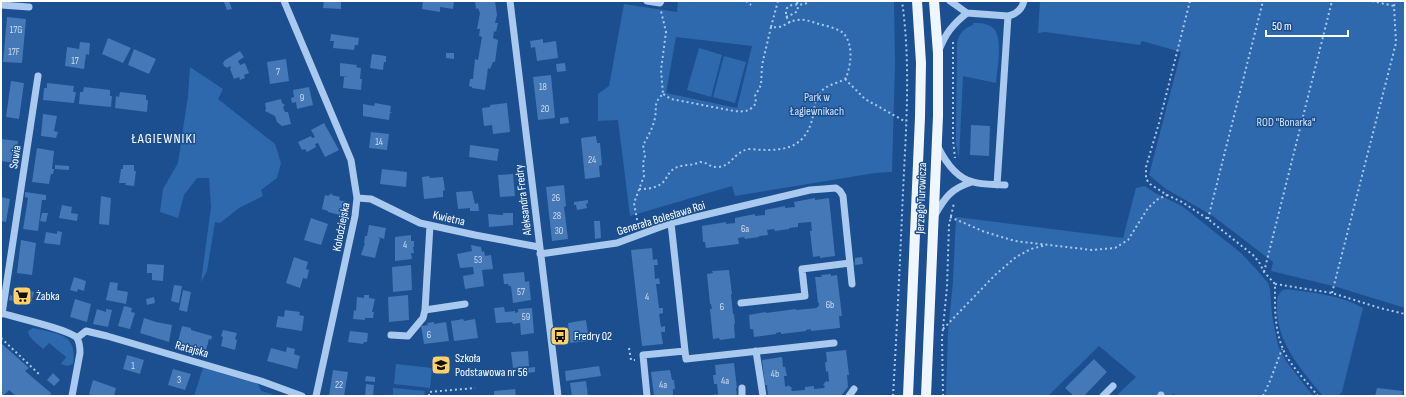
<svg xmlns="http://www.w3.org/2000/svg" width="1406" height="397" viewBox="0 0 1406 397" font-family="'Sofia Sans Condensed',sans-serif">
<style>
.green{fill:#2e69ad;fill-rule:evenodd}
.building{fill:#4478b7}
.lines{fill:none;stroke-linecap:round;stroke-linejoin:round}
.path{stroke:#a9c9ee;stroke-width:2;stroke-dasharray:2 3;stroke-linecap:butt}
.minor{stroke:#a9c9ee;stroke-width:7}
.major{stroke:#f0f6ff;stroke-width:10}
.labels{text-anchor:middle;stroke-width:3;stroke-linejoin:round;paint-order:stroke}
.number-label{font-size:10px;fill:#d0dded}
.park-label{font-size:12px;fill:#cfe3fa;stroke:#1b4f8f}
.street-label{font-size:12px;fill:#fff;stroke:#1b4f8f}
.poi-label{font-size:12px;fill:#fff;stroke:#1b4f8f;text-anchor:start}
.quarter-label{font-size:14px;letter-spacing:1px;fill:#fff;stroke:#1b4f8f}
</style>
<rect width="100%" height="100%" fill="#1b4f8f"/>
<path class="green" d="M678,1H894L895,64L892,172L875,173L735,196L732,186L630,216L618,120L598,121V94L609,86L624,4L677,12ZM676,37L752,46L737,108L666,93Z
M1040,1H1405V308L1337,287L1271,271L1273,262L1213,216L1166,189L1149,175L1181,52L1142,41L1140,45L1045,32L1038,33Z
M973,23C980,23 986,23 992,27C1004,36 997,69 996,83L963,76L959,158L956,144L957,43C959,33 964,28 973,25Z
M699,48L722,55L711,97L687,90Z
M724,56L746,62L735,103L713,97Z
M190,67L223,89L218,99L275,144L281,163L277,178L261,190L263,196L239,208L220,223L215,222L207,271L201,282L211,207L209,178H197L184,195L178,218L160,212L163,189L178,163L188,96Z
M1145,186L1155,193L1182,206L1241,253L1256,269L1268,283L1270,289L1272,315L1278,346L1286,361L1313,396H1178L1173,394L1171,396H1116L1136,377L1099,346L1048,396H946L948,331L953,282L956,217L1123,238L1136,188Z
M1287,289C1313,293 1341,295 1363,308L1342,392L1338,396H1323C1301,370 1276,342 1277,306C1277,299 1277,294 1283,290Z
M33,328C57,334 78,333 73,364L67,366L61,364L66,357L49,343L43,349C38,344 28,338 28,331Z
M396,364L432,368L430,388L394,384Z
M203,368L258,384L261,391L278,396H194Z
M393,388L425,391L424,396H393Z"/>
<path class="building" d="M229,1L232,9L227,10L224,2Z
M324,1H341V9L323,8Z
M423,1H454L453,9L440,7V12L422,9Z
M475,1H495L497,15L495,23H498L496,32L494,31L493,38L498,40L495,62H493L490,69L488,68L485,90L472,88V87L469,86L470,79H473L475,59L478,60L482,37L479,36L480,29H477L480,13L478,8L476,9Z
M7,17L26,19L22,63L3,62Z
M331,34L359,38L358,45H355L354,50L333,48L334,41H330Z
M108,38L131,48L123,63L102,54Z
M543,39V43L556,41L558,58L537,61L535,47L531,48L530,41Z
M80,42L90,43L89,55L86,54L84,69L65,66L67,47L79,49Z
M134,49L156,59L149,74L128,65Z
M240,51L244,57L238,61L240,65L245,63L249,73L244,75L245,78L240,80L239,77L234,79L230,69L231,68L230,66L227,68L224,66L223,63L225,60Z
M446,53H454V59L446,58Z
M372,54L386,56V62H384L383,70L370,68Z
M286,59L289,81L270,84L267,62Z
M340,63L357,65L356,67L361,68L360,79H362L361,90L343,88L344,77H349L340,76Z
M565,63L566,71L557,72L556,64Z
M551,75L555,118L538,120L533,77Z
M11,81L24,83L19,119L6,117Z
M47,83L74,86L73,92H76L74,103L43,100L44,88H47Z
M84,87L110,90V96H112L111,107L79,104L80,92H83Z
M309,87L313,105L297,109L296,102L292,103L291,98L294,97L293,90Z
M120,92L146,95V100H148L147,112L115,108L116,96L119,97Z
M281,99L282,103L285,105L283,107L285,112H288L291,124L282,126L277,122L275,116L265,111L266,109L265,103Z
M375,103L391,106L390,112L393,113H390L389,120L363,116V104L374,106Z
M507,103L510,132L493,134L492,125L484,126L482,108L490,107V105Z
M43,114L57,116L54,131L58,132L56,138L41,136Z
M568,117L569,123L560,124V118Z
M324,123L339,150L325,157L318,143L315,144L316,147L307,152L305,149L302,150L298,142L311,136L312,138L315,137L311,130Z
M971,125L990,126L989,156L970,155Z
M371,132L389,134L387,150L369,148Z
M596,136L597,143H600L602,165L599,166L600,177L585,179L581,138Z
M1,139L18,141L15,163L1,161Z
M470,145L499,149L497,161L469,157Z
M37,148L54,151L52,169H54L53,174H51L49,184L32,182Z
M55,165L69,166V170L55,169Z
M123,165H134V171H136L134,186L125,185L126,183H119L121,169H123Z
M382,169L407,172L406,187L380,184Z
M513,174L515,196L500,197L498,175Z
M429,176L430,178L443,177L445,190L443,191V197L424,199L422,177Z
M564,185L566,206L564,207L568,239L552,241L546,187Z
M472,191L475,204L478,203L479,211H470V208L458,209L456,192Z
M25,192L46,195V200H42L38,231L23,229L28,198L25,197Z
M332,193V195L340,197L339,200L347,202L344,216L328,212V211L322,209L325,195L328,196Z
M101,196L111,198L109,225L99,224Z
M1,197L10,199L6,222L1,221Z
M815,198V200L829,198L835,256L820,258V256L813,257L810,231H812L811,222L798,223V227L789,228V229L775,231L774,229L767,230L768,235L759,236V237L745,239L744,237L738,238L739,244L706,248L705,242H703L702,226L726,222V224L735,223V218L755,214V216L765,215V210L785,206V208L795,207L794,202Z
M588,200V203L586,204L587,208L577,210L576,205H574V202Z
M62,205L72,207L71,213L78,214L77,221L59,218Z
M42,213H48L46,222L40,221Z
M503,213H513V225L489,227L488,214L503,215Z
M311,218L328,224L321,245L304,240Z
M594,221H600L601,238L595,239Z
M369,225L386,228L384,239L378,237L380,239L375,258L361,255L365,243H364L365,236H367Z
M57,231L62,232L60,245L44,243L46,232L57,234Z
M411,235V241H414V247H413L414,253H411L412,259L395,261V237Z
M21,240L36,243L32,275L17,273Z
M471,245L481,247L482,252L484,251L485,256L491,255L493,269L482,270L484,286L465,289L463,276L474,274L473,267L460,268L457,254L472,251Z
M652,248L653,260L657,259L658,265H654L655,279L659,278L660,284H656L659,308H663V313L659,314L661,327L665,326V332H661L663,344L642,346L631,250Z
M294,257L308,262L306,269L309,270L307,279L303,278L300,288L286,283Z
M862,257L863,264L855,265V258Z
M147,264L164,265L163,281L152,280V273H147Z
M411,265L412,290L393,292L392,267Z
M729,270L732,294H731L733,314H734L735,324H734L735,338L720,340L719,338L713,339L710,309H712L711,304H710L707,274L713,273L712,271Z
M524,272L525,282L529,281L531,300L513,303L511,286H509L508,284H504L503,274Z
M831,274V276L837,275L842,316H839L840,328L811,331V329L806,330V331L781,334V332L776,333V334L754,337L753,329H750L749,315L766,312V313L796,309V310L817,308V307L819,306V303H818L815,277H822L821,275Z
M74,277L86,281L84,291L78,289L77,292L70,290Z
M110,282L118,283L117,290L128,292L126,304L106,300Z
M174,285L182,286L179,303L171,301Z
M16,287L34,292L31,303L24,301L23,304L9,300L10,295L12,296Z
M183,290L191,292L187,312L179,310Z
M364,295H369V298L375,299L372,312H374L373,318H365V320L353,319L354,310L356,311L357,297L364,298Z
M408,295L409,320L389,322L388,297Z
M154,297L155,303L147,305L146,299Z
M75,299L91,304L87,322L70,317Z
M124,306L132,308L131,312L135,313L130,329L118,326Z
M504,307L505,312L515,311V313L518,312V309L532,308L534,333L521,335L520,323L513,324L512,322L496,323L494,308Z
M97,309L106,312V309L112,310L108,327L93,324Z
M285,310L300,312L299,315L304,316L302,331L276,327L278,316L284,317Z
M144,318L156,322L172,325L169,342L140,333Z
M463,319L464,321L475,319L478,338L454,341L451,321Z
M586,320L589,341L570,343L568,323Z
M434,322V324L446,322L449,341L424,344L421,326L428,325L427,323Z
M182,326L191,328V330L212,336L211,340L209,339L206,350L192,346L191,349L177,345Z
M223,330L237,333L235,339L237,340L235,350L221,346L223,337L221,336Z
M350,331L368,333L367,342H364L363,344L348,342Z
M1,343L29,368L25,371L51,393L50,396H16L9,390L3,396H1Z
M287,347L295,349L294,354L300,356L297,369L267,361L271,348L286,352Z
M846,350L849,375H847L848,387L841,396H768L767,385H765L762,360L782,357L783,367H785L787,376H784L785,386L787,387L788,385L792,388L791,390L792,391L805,390V387L814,386V389L824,388L825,386L823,385L826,381L828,382L829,381L828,371L826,372L825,362H827L826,352Z
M528,351L529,366L513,368L511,352Z
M127,355L144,360L140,374L123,369Z
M1094,359L1107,372L1084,396H1074L1065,388Z
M734,363L737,388H736L737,396H713L715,394L717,395L718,394L717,384H714L713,375H716L715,365Z
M599,366L601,376L566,381L565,371Z
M535,367V372L527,373V368Z
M173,369L191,374L185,390L168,385Z
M333,370L348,372L344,396H329Z
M670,370L672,380H674L675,389H673V396H654L651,372Z
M53,373L60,380L54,386L47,380Z
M366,376L375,377V382L365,381Z
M93,380L116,388L114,396H94L89,394Z
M586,381L588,396H572L570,383Z
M366,384L374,385L373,396H365Z
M1377,388L1403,391L1402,396H1375Z
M515,389L516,396H494V391Z"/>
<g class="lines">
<path class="path" d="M746,1L751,5
M1190,1L1159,123L1146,167V179L1150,184L1167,195L1182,202L1208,219L1253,255L1259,262L1264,272L1275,284C1275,306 1274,328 1283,349C1288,363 1308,383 1318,396
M1372,1L1394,6
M786,17L795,13L798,10L797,1
M790,23C786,17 785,14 787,8C794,1 803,8 809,1
M771,27L778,1
M953,42V140L955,158
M845,79L865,99L906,122
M639,189C649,189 659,188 665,180C668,175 670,171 675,168C683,164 692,166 700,162C707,162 711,168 718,167C732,166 733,153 748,149C778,151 805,153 813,116C815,108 814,99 820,93C826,84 838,84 846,78C851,65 854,44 843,33C837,28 826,26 819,24C812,22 805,19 798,20C786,21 785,29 771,27L762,65L761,85L755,96L756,103C750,112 744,112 734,111L671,99L663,94
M950,217L985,232L1015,241L1092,250L1115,248L1128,240L1148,208L1158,199L1167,195
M1208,219L1263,1
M638,225L634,203L644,176L643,163L645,156L643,145C648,137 653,127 655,118C657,107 653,103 663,94L661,70L666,32L661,11
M1264,272L1332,1
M1275,284L1332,293L1380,308L1405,314
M1332,293L1396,43L1394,6L1395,1
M943,329L995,275L1016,257L1031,249L1046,245
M1,338L40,375
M629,348L631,360H635
M429,396V392L475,388
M893,396C897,328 900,260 903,192C906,129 911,64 902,1
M943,396L942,338L947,287L949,225L954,203
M1263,396L1270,381L1282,349"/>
<path class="minor" d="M284,1L351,160L357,198L355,216L316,396
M510,1L558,396
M647,1L660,3L661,1
M950,1L967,13L1008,16C1017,14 1022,9 1024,1
M1,5L29,7
M939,50C946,33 952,25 967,13
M938,147C945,161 956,178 973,182C983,185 994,184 1005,185
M997,185L1008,16
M357,198L371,199L420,223L475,235L539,247
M935,215C945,197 952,188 972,182
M671,223L685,351
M430,225L425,310L465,304
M540,254L617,243L671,223L810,190L836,188L840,191L843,196L852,284
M741,303L805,296L802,269L850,263
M1,313C14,317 71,330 77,338C80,343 80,348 80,353L72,396
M2,314L38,76
M391,335L408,336L423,318L425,310
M77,338L86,331L107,336L261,381L302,396
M756,351L763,396
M742,388V396
M647,396L643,355L685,351L686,359L834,343
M849,396L854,389
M1103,396L1113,386
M1161,396V395"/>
<path class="major" d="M908,396L920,117L921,63L917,1
M926,396L938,116V53L934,1"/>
</g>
<defs>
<g id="supermarket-square" transform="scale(1)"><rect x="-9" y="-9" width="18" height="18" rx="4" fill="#ffd166" stroke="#1b4f8f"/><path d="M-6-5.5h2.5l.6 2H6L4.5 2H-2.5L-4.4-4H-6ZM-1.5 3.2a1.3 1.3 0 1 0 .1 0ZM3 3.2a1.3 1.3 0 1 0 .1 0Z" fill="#111"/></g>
<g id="bus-square" transform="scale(1)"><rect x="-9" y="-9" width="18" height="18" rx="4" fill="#ffd166" stroke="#1b4f8f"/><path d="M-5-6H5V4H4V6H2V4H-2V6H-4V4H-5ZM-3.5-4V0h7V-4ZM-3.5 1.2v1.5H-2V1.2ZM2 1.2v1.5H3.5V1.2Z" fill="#111"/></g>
<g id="school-square" transform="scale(1)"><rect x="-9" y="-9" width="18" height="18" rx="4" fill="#ffd166" stroke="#1b4f8f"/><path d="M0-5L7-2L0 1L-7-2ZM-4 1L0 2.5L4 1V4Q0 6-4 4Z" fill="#111"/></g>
</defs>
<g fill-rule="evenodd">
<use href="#supermarket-square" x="22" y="296"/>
<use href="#bus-square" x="560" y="336"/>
<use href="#school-square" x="441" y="365"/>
</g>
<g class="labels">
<g class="number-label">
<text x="16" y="33">17G</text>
<text x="14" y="55">17F</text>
<text x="75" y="64">17</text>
<text x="278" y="75">7</text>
<text x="543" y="90">18</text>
<text x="302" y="101">9</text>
<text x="545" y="112">20</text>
<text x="379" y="145">14</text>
<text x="592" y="163">24</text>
<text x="556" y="201">26</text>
<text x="557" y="219">28</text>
<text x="745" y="232">6a</text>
<text x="559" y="234">30</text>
<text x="405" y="248">4</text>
<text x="478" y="263">53</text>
<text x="521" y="295">57</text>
<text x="647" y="300">4</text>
<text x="830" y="308">6b</text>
<text x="722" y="310">6</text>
<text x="526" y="320">59</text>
<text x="429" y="338">6</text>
<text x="133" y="369">1</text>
<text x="775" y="377">4b</text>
<text x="179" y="383">3</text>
<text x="725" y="384">4a</text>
<text x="339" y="388">22</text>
<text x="663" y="388">4a</text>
</g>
<g class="park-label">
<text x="817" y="101">Park w<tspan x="817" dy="14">Łagiewnikach</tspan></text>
<text x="1286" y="126">ROD "Bonarka"</text>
</g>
<g class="street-label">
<text transform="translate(15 157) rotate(-81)" y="4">Sowia</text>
<text transform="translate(921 198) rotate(-88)" y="4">Jerzego Turowicza</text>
<text transform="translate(523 200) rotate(-97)" y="4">Aleksandra Fredry</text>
<text transform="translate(449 218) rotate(13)" y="4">Kwietna</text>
<text transform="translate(661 218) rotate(-17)" y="4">Generała Bolesława Roi</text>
<text transform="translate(341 227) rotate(-79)" y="4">Kołodziejska</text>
<text transform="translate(192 349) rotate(16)" y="4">Ratajska</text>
</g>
<g class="poi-label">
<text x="36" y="300">Żabka</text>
<text x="574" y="340">Fredry 02</text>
<text x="455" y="362">Szkoła<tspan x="455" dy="14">Podstawowa nr 56</tspan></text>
</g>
<g class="quarter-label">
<text x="164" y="143">ŁAGIEWNIKI</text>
</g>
</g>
<rect width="1406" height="397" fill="none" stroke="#ffffff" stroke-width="4"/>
<path d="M1266 30v6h82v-6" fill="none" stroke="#ffffff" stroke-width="2"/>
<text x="1272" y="30" font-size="12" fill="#ffffff" stroke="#1b4f8f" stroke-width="3" paint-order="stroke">50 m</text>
</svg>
